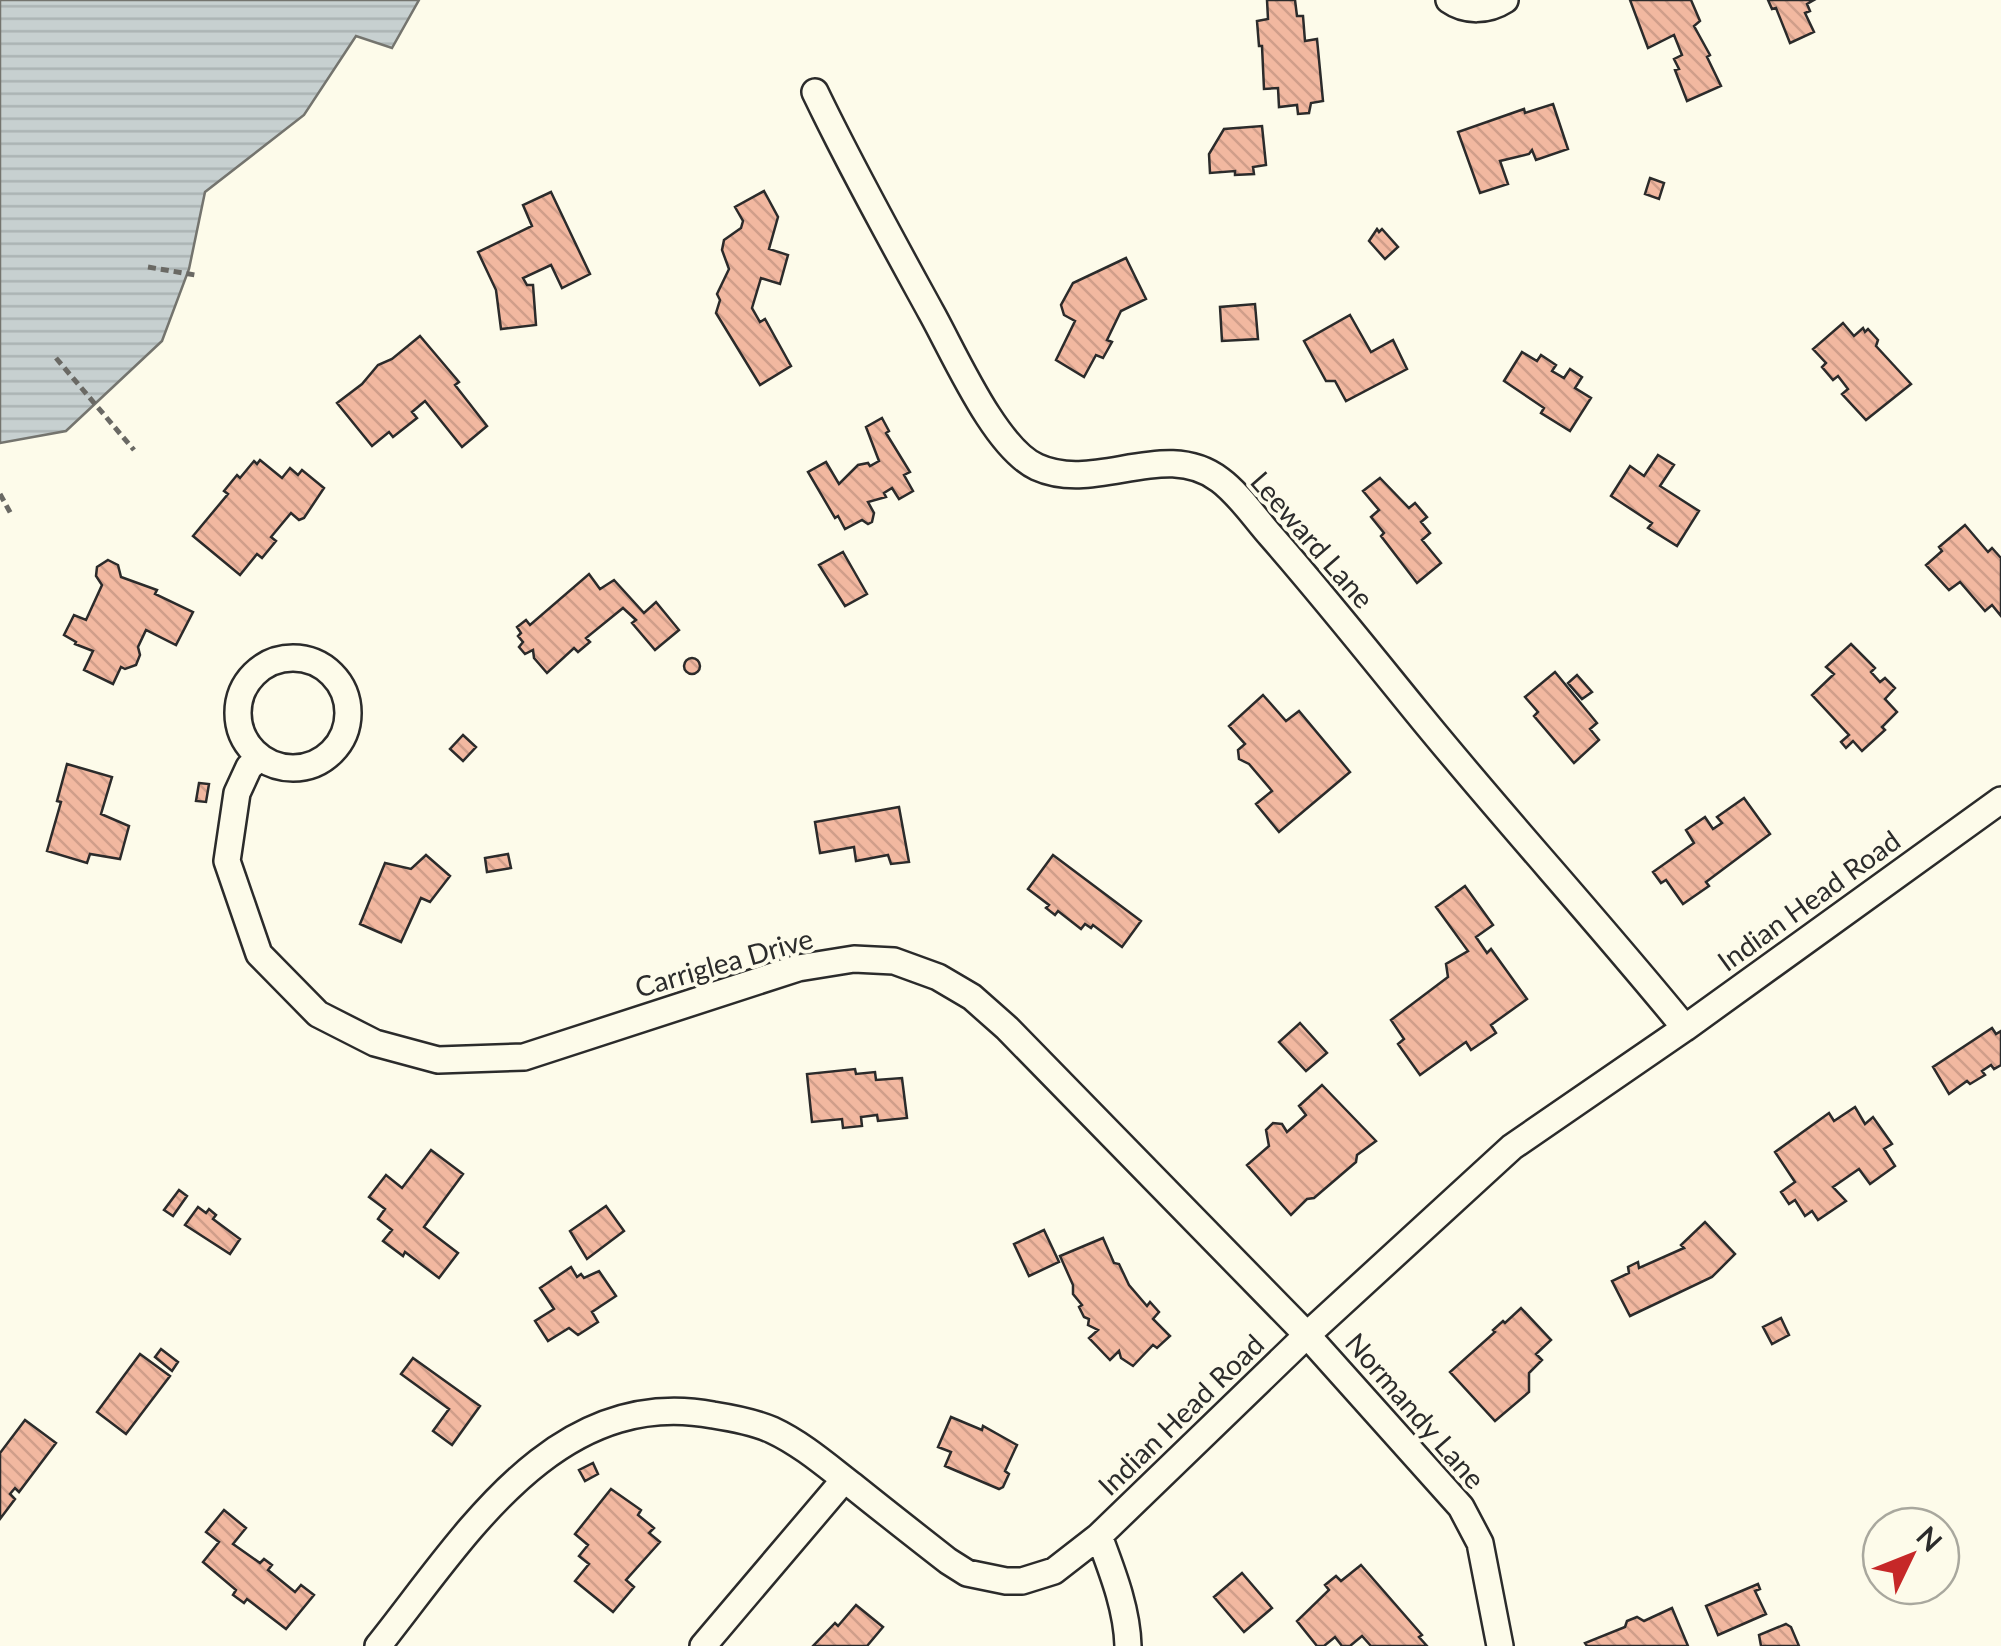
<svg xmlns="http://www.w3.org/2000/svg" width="2001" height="1646" viewBox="0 0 2001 1646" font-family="Lato,sans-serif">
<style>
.water{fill:url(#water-rules);stroke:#74746e;stroke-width:2.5}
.building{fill:url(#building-back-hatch);stroke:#2b2b2b;stroke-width:2.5}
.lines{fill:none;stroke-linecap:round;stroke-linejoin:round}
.street-casing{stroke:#2b2b2b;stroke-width:30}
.path{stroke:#6a6964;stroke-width:5;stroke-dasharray:8 5;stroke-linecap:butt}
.street{stroke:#fdfbea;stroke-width:25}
.labels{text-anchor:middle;stroke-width:8;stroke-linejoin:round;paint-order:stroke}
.street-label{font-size:28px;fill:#2b2b2b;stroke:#fdfbea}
</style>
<defs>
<pattern id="water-rules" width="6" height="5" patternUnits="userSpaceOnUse" patternTransform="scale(2.5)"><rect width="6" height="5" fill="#c7d0d0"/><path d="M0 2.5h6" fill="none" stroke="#abb3b3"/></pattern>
<pattern id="building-back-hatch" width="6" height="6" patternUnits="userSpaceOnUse" patternTransform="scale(2.5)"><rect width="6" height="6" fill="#f2b8a0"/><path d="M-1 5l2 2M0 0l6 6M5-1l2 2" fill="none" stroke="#d09e8a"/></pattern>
</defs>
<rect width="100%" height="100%" fill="#fdfbea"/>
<path class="water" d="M0,0H419L392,48L356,36L304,115L205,192L189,269L162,341L66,431L0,443Z"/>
<path class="building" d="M1267,0H1295L1297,16H1303L1305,41L1317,39L1323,101L1311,103L1309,113L1298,114L1297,105L1279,107L1278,88L1264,89L1262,46H1259L1257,21L1268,19Z
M1630,0H1691L1700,21L1694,26L1710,55L1707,57L1721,86L1687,101L1675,70L1679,69L1674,59L1682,55L1674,35L1648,48Z
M1768,0H1814L1807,4L1810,11L1805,13L1814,32L1790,43L1776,8L1772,9Z
M1553,104L1568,149L1536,160L1532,150L1529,154L1500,161L1508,184L1480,193L1458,132L1524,109L1525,113Z
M1262,126L1266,165L1253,167L1254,174L1235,175V171L1210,173L1209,154L1224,129Z
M1650,178L1664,183L1659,199L1645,194Z
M764,191L778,217L769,249L788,255L780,284L761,278L752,308L760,322L765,319L791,366L760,385L716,313L720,300L717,294L729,269L722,250L724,240L741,228L743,221L735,207Z
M551,192L590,274L562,288L551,265L523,278L527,285H533L536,325L501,329L496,290L478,252L532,226L523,205Z
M1377,229L1379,232L1382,229L1398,247L1385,259L1369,241Z
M1126,258L1146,299L1121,311L1107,340L1112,342L1103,358L1096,355L1084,377L1056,360L1075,321L1064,315L1061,305L1073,283Z
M1255,304L1258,339L1222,341L1220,307Z
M1350,315L1371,352L1393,340L1407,369L1346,401L1335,381H1326L1304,341Z
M1843,323L1854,336L1863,328L1865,332L1868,329L1878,340L1876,346L1911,384L1866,420L1842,394L1848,389L1838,376L1833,380L1822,367L1826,363L1813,349Z
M420,336L459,382L455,385L487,426L462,447L425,401L412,412L417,418L393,437L389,432L372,446L337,403L362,384L378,365L392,359Z
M1522,352L1537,361L1541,355L1556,365L1552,371L1564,378L1570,369L1582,377L1575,388L1591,398L1570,431L1541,413L1544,408L1504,381Z
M882,418L889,431L886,433L910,472L904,475L913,491L899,499L892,488L884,493L886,497L868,502L874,513L872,522L868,524L862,520L845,529L838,516L835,518L808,472L826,462L839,484L858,465L868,463L870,466L879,461L866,427Z
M1658,455L1674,465L1660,486L1699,511L1677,546L1648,528L1652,523L1611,496L1630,466L1644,476Z
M260,460L282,478L290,468L298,475L302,470L324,488L304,518L299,520L291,513L271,537L276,541L262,558L257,554L240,575L193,536L228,494L224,491L237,475L240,478L254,461L257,464Z
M1380,478L1409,508L1415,503L1427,517L1421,522L1430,533L1422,540L1441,563L1417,583L1381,536L1384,533L1371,517L1379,510L1363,491Z
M1965,525L1988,552L1992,548L2001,558V616L1992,605L1985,611L1960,582L1949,590L1926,565L1942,551L1939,547Z
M843,552L867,594L845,606L819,565Z
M108,560L118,565L121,577L157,590L155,594L193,612L176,645L146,630L138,647L140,655L136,665L125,669L121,667L113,684L84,670L93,651L75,644L76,642L64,635L74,615L86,620L102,585L96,576L97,567Z
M589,574L600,589L614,580L644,613L656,602L679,630L655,650L632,623L636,620L623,608L586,638L590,642L578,652L574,648L547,673L534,658L533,650L525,654L519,647L523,642L518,636L521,633L517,627L526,620L530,625Z
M1851,644L1875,668L1871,672L1880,682L1885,678L1895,688L1885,699L1897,712L1882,727L1885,730L1862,751L1853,741L1846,748L1841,742L1849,735L1812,695L1834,674L1826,667Z
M684 666a8 8 0 1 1 16 0a8 8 0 1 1-16 0Z
M1555,672L1597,723L1590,729L1599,740L1574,763L1534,716L1538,712L1525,697Z
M1577,675L1592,692L1582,699L1568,683Z
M1263,695L1286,721L1299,711L1350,772L1279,832L1256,804L1272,791L1249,764L1239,759L1238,750L1245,744L1229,726Z
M463,735L476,747L463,761L450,749Z
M67,764L112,777L101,814L129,826L120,859L90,854L87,863L47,851L61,802L57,801Z
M199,783L209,784L206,802L196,801Z
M1744,798L1770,834L1706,882L1709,886L1683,904L1666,880L1661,883L1653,872L1694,843L1686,830L1705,817L1713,829L1722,823L1717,817Z
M899,807L909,862L891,864L888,855L856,861L854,847L820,853L815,822Z
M508,854L511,868L487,872L485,858Z
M426,855L450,876L430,902L421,898L401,942L360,924L385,863L411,869Z
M1053,855L1141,921L1122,947L1093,925L1091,928L1085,924L1081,929L1058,911L1055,915L1046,908L1049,905L1028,889Z
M1465,886L1493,925L1476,937L1487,953L1491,949L1527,999L1491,1025L1496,1033L1471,1050L1466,1042L1420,1075L1398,1044L1404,1039L1391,1020L1448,977L1446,964L1468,951L1436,907Z
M1300,1023L1327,1053L1306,1071L1279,1042Z
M1992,1028L1996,1034L2001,1031V1065L1994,1069L1991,1065L1982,1071L1985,1075L1970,1084L1967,1081L1949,1094L1933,1067Z
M855,1069L856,1074L875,1072L876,1080L902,1078L907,1118L878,1121L877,1115L861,1117L862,1126L843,1128L842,1119L812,1122L807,1074Z
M1322,1085L1376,1141L1357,1155L1356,1162L1314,1198L1307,1199L1291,1215L1247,1165L1269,1146L1266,1130L1273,1123L1282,1124L1287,1132L1306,1115L1299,1106Z
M1855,1107L1865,1124L1873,1117L1892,1144L1884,1149L1895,1166L1870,1184L1859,1169L1833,1187L1846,1201L1818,1220L1812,1211L1805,1216L1795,1200L1789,1204L1781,1192L1795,1182L1775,1152L1829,1113L1834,1121Z
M431,1150L463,1174L424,1227L458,1253L439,1278L405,1252L403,1256L383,1241L392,1230L378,1219L385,1209L369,1197L386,1175L402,1188Z
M179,1190L187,1196L173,1216L164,1210Z
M606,1206L624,1231L587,1259L570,1231Z
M198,1207L206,1213L209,1209L216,1215L213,1219L240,1239L230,1254L185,1225Z
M1705,1222L1735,1254L1712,1277L1630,1316L1612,1281L1629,1273L1628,1267L1638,1262L1639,1268L1684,1248L1681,1245Z
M1044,1230L1059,1262L1029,1276L1014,1244Z
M1103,1238L1114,1263L1119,1264L1129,1285L1147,1306L1150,1302L1159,1312L1153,1319L1170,1336L1157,1348L1153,1345L1133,1366L1121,1358L1119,1351L1110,1360L1089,1338L1098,1330L1088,1325L1089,1319L1084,1317L1079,1307L1082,1305L1073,1294V1285L1060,1256Z
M571,1267L577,1277L581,1274L584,1278L599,1271L616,1296L592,1312L598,1322L578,1335L569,1328L548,1341L535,1321L554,1309L540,1288Z
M1521,1308L1551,1340L1536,1354L1542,1360L1529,1373V1392L1495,1421L1450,1372L1495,1332L1493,1330L1503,1321L1505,1323Z
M1781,1318L1789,1335L1772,1344L1763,1327Z
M161,1349L178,1362L172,1371L155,1357Z
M140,1354L170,1376L126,1434L97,1412Z
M413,1358L480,1406L452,1445L433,1431L449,1409L401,1374Z
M951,1417L982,1430L983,1426L1017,1445L1005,1471L1009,1474L1003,1487L999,1489L945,1466L951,1452L938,1447Z
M25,1420L56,1443L19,1492L15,1488L10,1494L15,1499L0,1519V1453Z
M593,1463L598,1474L585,1481L579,1470Z
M611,1489L641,1510L638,1515L654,1528L649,1533L660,1542L626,1580L634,1587L613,1612L575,1581L589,1564L579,1556L588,1545L575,1534Z
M224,1510L246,1528L233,1544L260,1563L264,1559L272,1565L268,1570L295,1592L301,1585L314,1595L286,1629L247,1599L244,1603L233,1595L236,1590L203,1562L219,1542L206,1532Z
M1361,1565L1422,1635L1419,1637L1427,1646H1371L1362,1636L1350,1646H1342L1335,1637L1324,1646H1317L1297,1621L1329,1590L1325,1585L1336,1576L1341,1581Z
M1242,1573L1272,1608L1244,1632L1214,1597Z
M1758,1584L1760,1589L1755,1591L1766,1614L1718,1635L1706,1606Z
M856,1605L883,1627L867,1646H813L835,1623L838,1626Z
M1672,1608L1688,1646H1587L1585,1643L1625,1627L1627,1621L1637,1617L1644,1621Z
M1786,1624L1791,1627L1799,1646H1761L1759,1635Z"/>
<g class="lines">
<g class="street-casing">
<path id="street" d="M1449,0C1466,12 1488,11 1505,0
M815,92C851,167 891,239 931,312C954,353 995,448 1037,467C1096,494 1165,438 1220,480C1239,494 1255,518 1271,536C1321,593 1368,652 1416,711C1503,818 1597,920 1685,1028
M238 713a55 55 0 1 1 110 0a55 55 0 1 1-110 0Z
M260,758L249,767L237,793L227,861L259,954L318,1014L375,1043L438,1060L524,1057L798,968L854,959L894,961L938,977L972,997L1007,1028L1307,1335L1461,1507L1480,1543L1500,1646
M1099,1536C1112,1571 1127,1608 1128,1646
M378,1646C463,1540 554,1385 713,1415C732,1418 754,1422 772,1430C802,1444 827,1466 853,1486C884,1511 916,1536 948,1561L967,1573L1006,1581H1022L1054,1571L1099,1536L1307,1335L1512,1147L1685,1028L2001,800
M703,1646L844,1480"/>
</g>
<path class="path" d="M148,267L195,275
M56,358L134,450
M0,494L11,514"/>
<use href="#street" class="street"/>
</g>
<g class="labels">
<g class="street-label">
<text transform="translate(1312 540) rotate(49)" y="10">Leeward Lane</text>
<text transform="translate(1809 901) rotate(-36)" y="10">Indian Head Road</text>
<text transform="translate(724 963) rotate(-16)" y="10">Carriglea Drive</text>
<text transform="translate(1415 1411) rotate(49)" y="10">Normandy Lane</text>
<text transform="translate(1181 1415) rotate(-44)" y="10">Indian Head Road</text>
</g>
</g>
<g transform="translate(1911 1556) rotate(47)"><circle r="48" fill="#fdfbea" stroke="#a9a89e" stroke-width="2.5"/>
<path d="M0-8L18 38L0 25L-18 38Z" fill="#c62828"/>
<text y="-15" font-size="28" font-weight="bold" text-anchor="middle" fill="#2b2b2b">N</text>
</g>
</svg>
